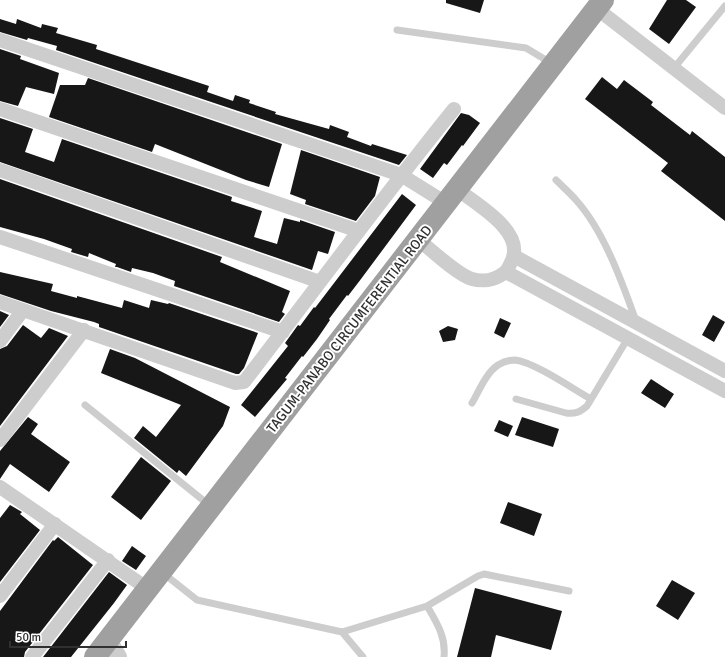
<svg xmlns="http://www.w3.org/2000/svg" width="725" height="657" viewBox="0 0 725 657" font-family="Signika,sans-serif">
<style>
.building{fill:#171717}
.lines{fill:none;stroke-linecap:round;stroke-linejoin:round}
.service{stroke:#cdcdcd;stroke-width:7}
.minor{stroke:#cdcdcd;stroke-width:14}
.tertiary{stroke:#cdcdcd;stroke-width:18}
.trunk{stroke:#a0a0a0;stroke-width:22}
.labels{text-anchor:middle;stroke-width:4;stroke-linejoin:round;paint-order:stroke}
.street-label{font-size:14px;fill:#303030;stroke:#fff}
</style>
<rect width="100%" height="100%" fill="#fff"/>
<path class="building" d="M446,0H484L480,13L446,3Z
M667,0H686L696,7L669,44L649,29Z
M0,19L16,24L17,19L41,28L42,24L58,28L56,33L97,45L96,49L209,86L207,92L233,101L235,95L250,100L249,103L276,112L275,114L329,129L330,125L349,132L347,137L371,146L372,144L407,155L399,165L56,50L57,46L28,38L27,40L0,32Z
M0,49L21,56L20,59L59,73L54,94L26,87L18,106L0,101Z
M602,77L617,89L624,80L653,102L651,105L690,135L692,131L725,157V221L661,171L668,163L585,99Z
M88,78L282,144L269,187L246,180L155,144L152,152L49,117L60,85H85Z
M461,113L469,115L480,123L463,146L462,145L447,165L444,163L433,178L420,169Z
M0,118L33,129L25,152L54,162L62,139L232,197L231,201L262,211L254,237L277,244L284,218L300,222V220L335,232L328,254L318,251L312,270L0,162Z
M301,150L380,177L375,196L356,221L305,204L306,200L290,194Z
M0,179L222,257L220,262L290,291L282,312L285,314L279,322L174,286L175,281L153,273L132,268L131,272L117,267H115L116,264L89,253L88,257L71,252L72,249L44,239L0,227Z
M402,194L416,205L361,279L348,296L347,295L329,319L330,320L317,339L303,357L302,356L285,378L287,379L255,417L241,405L288,346L285,343L298,325L300,326L314,307L315,308Z
M0,272L53,284L51,291L77,298V296L122,308L124,300L149,308L151,300L168,304L169,303L258,333L244,368L239,374H236L99,327V324L94,322L51,311L0,294Z
M0,311L9,315L0,327Z
M713,315L725,322L714,342L702,335Z
M500,318L511,323L504,338L494,333Z
M23,325L41,338L49,328L68,336L0,426V349L7,346Z
M448,326L458,329L455,340L443,342L439,331Z
M110,349L135,358L230,407L223,426L186,476L179,470L177,473L134,438L143,426L156,437L181,405L101,373Z
M651,379L674,394L665,408L641,393Z
M28,417L38,424L31,434L70,462L49,492L10,464L0,479V451Z
M522,417L559,429L553,447L515,435Z
M499,420L513,426L508,437L494,431Z
M141,457L171,481L141,520L111,497Z
M508,502L542,514L534,536L500,523Z
M10,505L22,512L20,514L40,530L0,582V518Z
M58,537L93,565L25,652L24,657H0V611L53,540L54,541Z
M132,546L146,556L136,570L122,561Z
M109,572L127,585L114,603L71,657H43Z
M672,580L695,593L678,620L656,606Z
M475,588L562,611L551,650L496,635L491,657H457Z"/>
<g class="lines">
<path class="service" d="M397,30L526,48L551,63
M674,68L725,6
M556,180C563,187 570,193 576,200C604,231 622,282 636,321
M516,399L566,413C576,414 580,412 587,406L628,338
M472,403C479,391 486,373 498,365C503,362 509,360 515,360C534,362 573,389 591,399
M85,405L209,505
M163,573L197,600L342,632L427,606L478,576L484,574L569,591
M427,606C437,623 446,637 444,657
M342,632L363,657"/>
<path class="minor" d="M596,8L725,108
M0,40L401,175L446,203
M0,109L359,231
M0,170L320,282
M0,237L283,332
M418,239C431,250 458,275 472,279C483,282 495,280 504,273C508,270 510,265 512,260C525,231 476,204 457,189
M514,256L725,371
M506,272L725,391
M0,302L235,383L244,382C314,291 382,198 454,109
M0,341L23,310
M0,440L84,330
M0,487L148,589
M0,596L55,524
M32,657L108,560"/>
<path class="tertiary" d="M108,640L118,657"/>
<path class="trunk" d="M95,657L603,0"/>
</g>
<g class="labels">
<g class="street-label">
<text transform="translate(349 329) rotate(-52)" y="5">TAGUM-PANABO CIRCUMFERENTIAL ROAD</text>
</g>
</g>
<path d="M10 641v6h116v-6" fill="none" stroke="#303030" stroke-width="2"/>
<text x="16" y="641" font-size="12" fill="#303030" stroke="#ffffff" stroke-width="3" paint-order="stroke">50 m</text>
</svg>
